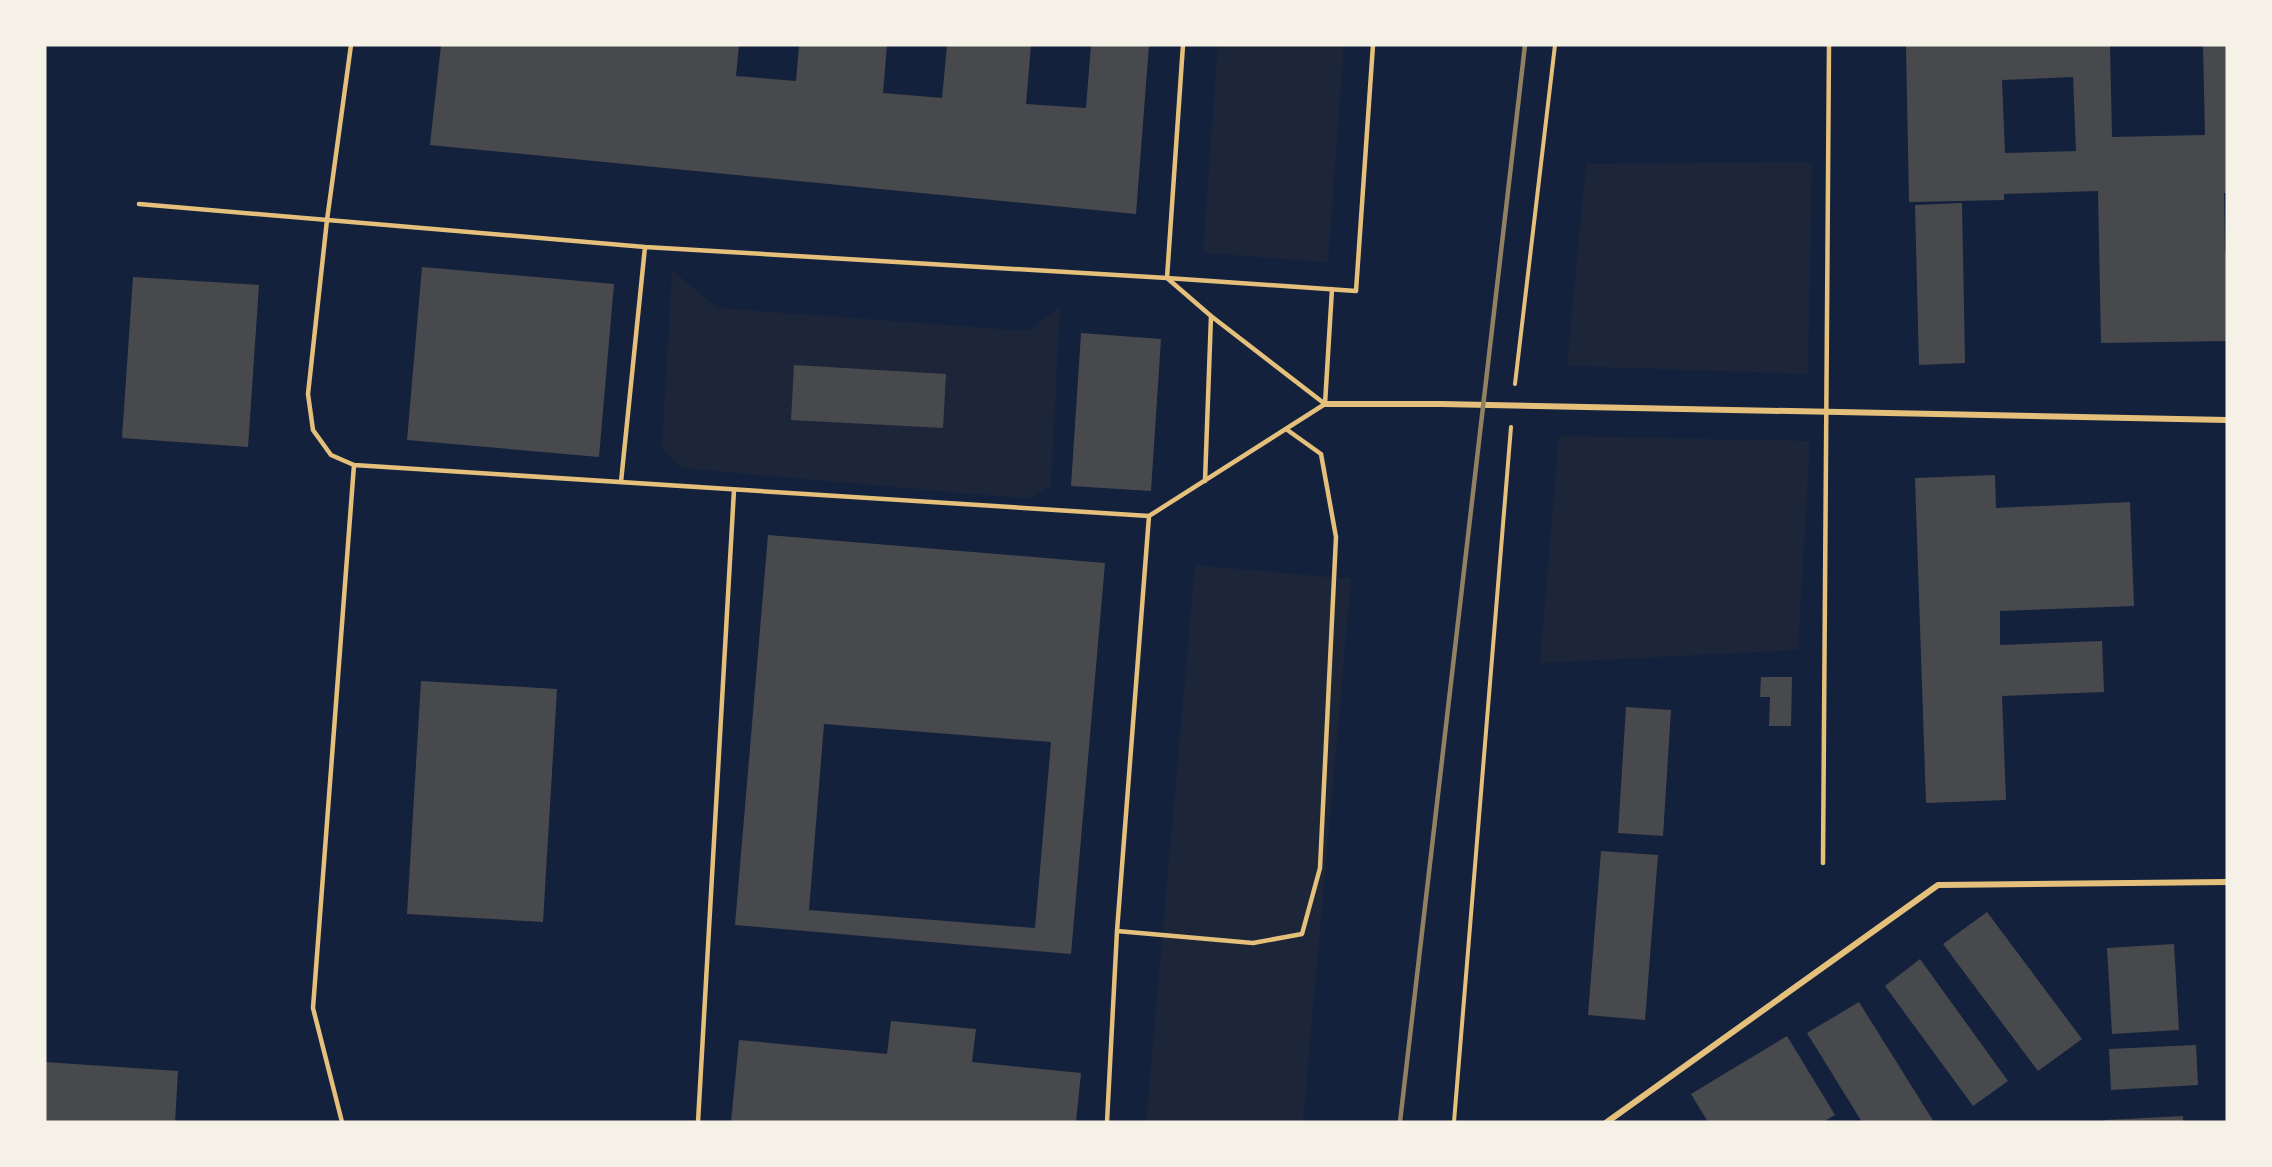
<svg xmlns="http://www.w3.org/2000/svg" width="2272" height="1167" viewBox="0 0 2272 1167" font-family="Mulish,sans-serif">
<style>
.green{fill:#1d2539}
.building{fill:#48494c;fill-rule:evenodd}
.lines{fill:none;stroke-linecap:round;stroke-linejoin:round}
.path{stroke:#e5c07b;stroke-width:4}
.service{stroke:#e5c07b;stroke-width:4.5}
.minor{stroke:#e5c07b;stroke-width:6}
.rail{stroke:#918062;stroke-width:4.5}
</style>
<rect width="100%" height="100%" fill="#14213d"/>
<path class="green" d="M1218,45H1344L1328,262L1203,253Z
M1812,162L1808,374L1567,366L1586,164Z
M672,270L717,308L1028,331L1060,307L1051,486L1029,499L681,468L662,448Z
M1559,436L1810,441L1798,650L1540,663Z
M1195,565L1351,579L1303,1122H1146Z"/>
<path class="building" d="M441,45H739L736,76L796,81L799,45H887L883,93L942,98L947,45H1031L1026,104L1086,108L1091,45H1149L1136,214L430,145Z
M1906,45H2110L2112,137L2205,135L2203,45H2227V193H2224L2225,253H2227V341L2101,343L2098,191L2004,194V200L1909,202ZM2073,77L2076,151L2005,153L2002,80Z
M1962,203L1965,363L1919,365L1915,205Z
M422,267L614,284L599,457L407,440Z
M133,277L259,285L248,447L122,438Z
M1081,333L1161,339L1151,491L1071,486Z
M794,365L946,374L943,428L791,420Z
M1995,475L1996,508L2130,502L2134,606L2000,611V645L2102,641L2104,692L2002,696L2006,800L1926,803L1915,478Z
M768,535L1105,563L1071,954L735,925ZM824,724L1051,742L1035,928L809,910Z
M1761,677H1792L1791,726H1769L1770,697H1760Z
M421,681L557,689L543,922L407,914Z
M1626,707L1671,710L1663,836L1618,833Z
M1601,851L1658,855L1645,1020L1588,1015Z
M1987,912L2082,1039L2038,1071L1943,944Z
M2174,944L2179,1030L2112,1034L2107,948Z
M1920,959L2008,1081L1973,1106L1885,986Z
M1859,1002L1934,1122H1862L1807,1033Z
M891,1021L976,1029L972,1062L1081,1073L1076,1122H731L739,1040L887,1054Z
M1787,1036L1835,1115L1823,1122H1708L1691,1094Z
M2196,1045L2198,1085L2111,1090L2109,1049Z
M45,1062L178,1071L175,1122H45Z
M2183,1116V1122H2105V1120Z"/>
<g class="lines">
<path class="path" d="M1515,384L1555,45
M1454,1122L1511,427"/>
<path class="service" d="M1183,45L1167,278L1356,291L1373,45
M139,204L645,247L1167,278L1211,316L1325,404L1149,516L354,465L331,455L313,430L308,394L327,220L351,45
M1325,404L1332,289
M1205,481L1211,316
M621,482L645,247
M1823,863L1829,45
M1117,931L1253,943L1302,934L1320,868L1336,537L1321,454L1286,429
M342,1122L313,1008L354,465
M698,1122L734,490
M1107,1122L1117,931L1149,516"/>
<path class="minor" d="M1325,404H1441L2227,420
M1607,1122L1938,885L2227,882"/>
<path class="rail" d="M1400,1122L1525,45"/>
</g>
<rect width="2272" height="1167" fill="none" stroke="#f6f1e7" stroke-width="93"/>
</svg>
